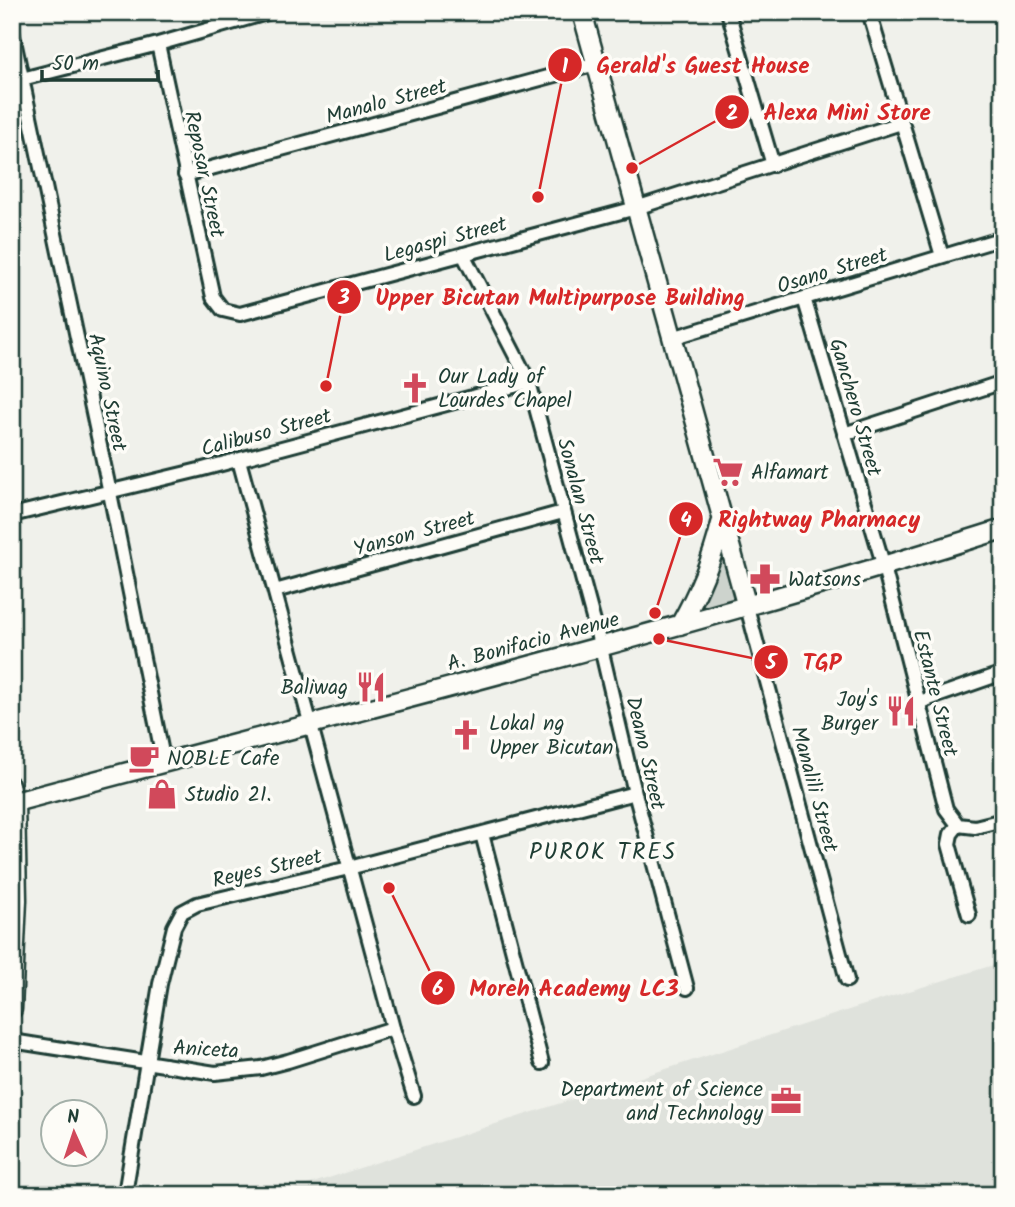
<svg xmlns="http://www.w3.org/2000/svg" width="1015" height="1207" viewBox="0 0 1015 1207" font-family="Kalam,sans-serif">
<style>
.built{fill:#dfe2dc}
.green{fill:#cdd3cd;stroke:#768880;stroke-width:2}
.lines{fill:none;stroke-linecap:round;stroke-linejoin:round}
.street-casing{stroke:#1f3d34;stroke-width:18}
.secondary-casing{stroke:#1f3d34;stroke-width:23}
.street{stroke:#fdfcf7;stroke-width:12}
.secondary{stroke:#fdfcf7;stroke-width:18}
.labels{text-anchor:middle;stroke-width:7;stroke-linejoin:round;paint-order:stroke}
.street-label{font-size:21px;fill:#1f3d34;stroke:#fdfcf7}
.poi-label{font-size:21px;fill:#1f3d34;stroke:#fdfcf7;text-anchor:start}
.neighbourhood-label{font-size:23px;letter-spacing:2px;fill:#1f3d34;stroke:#fdfcf7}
.leader{fill:none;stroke:#d62828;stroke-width:2.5}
.callout-dot{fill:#d62828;stroke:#fdfcf7;stroke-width:2.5}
.mark-label{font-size:21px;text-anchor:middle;font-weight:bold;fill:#fff}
.callout-label{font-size:23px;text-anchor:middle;font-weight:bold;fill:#d62828;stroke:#fdfcf7;stroke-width:7;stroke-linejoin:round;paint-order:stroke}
</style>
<rect width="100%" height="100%" fill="#f0f1eb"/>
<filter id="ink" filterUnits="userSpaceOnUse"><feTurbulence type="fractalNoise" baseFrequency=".0143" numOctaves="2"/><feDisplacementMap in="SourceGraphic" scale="14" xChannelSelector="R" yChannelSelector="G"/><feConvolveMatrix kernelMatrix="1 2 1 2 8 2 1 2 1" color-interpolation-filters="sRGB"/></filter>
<g filter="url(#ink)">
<path class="built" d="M1003,962V1195H276L861,1006Z"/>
<path class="green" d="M721,538L738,604L691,616Z"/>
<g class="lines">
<g class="street-casing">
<path id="street" d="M728,12L773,165
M869,12L942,256
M12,31L110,493L164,763
M158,44L213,297L223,310L240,314L636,208L901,123
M22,79L158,44L270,12
M185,175L596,64
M463,254L529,382L601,648L635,793L687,988
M804,298L884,567L946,809L958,825
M672,338L1003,238
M844,434L1003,382
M239,460L393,1028L414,1096
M12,515L199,470L529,382
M275,591L563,512
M747,607L847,980
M920,702L1003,673
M12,784L15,802
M958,825L951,834L949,844L969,915
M958,825L975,827L1003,820
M482,834L542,1063
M12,1041L215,1073L261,1068L288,1061L393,1028
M126,1188L160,984L174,927L182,912L197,904L349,868L635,793"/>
</g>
<g class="secondary-casing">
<path id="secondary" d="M582,12L747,607
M680,625C699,592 712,561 721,524
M12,1009L17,900L15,802C345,714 677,632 1003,529"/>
</g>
<use href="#street" class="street"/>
<use href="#secondary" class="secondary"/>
</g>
</g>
<defs>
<g id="church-bare" transform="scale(2.415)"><path d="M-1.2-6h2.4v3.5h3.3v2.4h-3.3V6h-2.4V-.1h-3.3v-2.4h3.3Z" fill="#d1495b" stroke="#fdfcf7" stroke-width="2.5" paint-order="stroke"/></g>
<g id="supermarket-bare" transform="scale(2.415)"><path d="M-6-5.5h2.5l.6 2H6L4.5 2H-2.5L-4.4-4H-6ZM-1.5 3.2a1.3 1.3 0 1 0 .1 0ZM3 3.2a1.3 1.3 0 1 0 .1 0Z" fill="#d1495b" stroke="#fdfcf7" stroke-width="2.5" paint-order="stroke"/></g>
<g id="pharmacy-bare" transform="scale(2.415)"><path d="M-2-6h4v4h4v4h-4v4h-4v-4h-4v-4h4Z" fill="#d1495b" stroke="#fdfcf7" stroke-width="2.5" paint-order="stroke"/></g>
<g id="restaurant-bare" transform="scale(2.415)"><path d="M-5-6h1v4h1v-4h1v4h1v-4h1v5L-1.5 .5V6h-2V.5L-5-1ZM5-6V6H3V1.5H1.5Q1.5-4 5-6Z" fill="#d1495b" stroke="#fdfcf7" stroke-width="2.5" paint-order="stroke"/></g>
<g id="cafe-bare" transform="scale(2.415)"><path d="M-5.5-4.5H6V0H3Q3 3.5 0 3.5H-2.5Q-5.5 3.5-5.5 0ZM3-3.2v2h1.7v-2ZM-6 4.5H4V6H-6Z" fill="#d1495b" stroke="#fdfcf7" stroke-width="2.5" paint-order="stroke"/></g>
<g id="shop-bare" transform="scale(2.415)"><path d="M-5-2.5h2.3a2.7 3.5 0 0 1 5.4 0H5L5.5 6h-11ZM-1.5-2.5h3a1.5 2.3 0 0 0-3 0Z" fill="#d1495b" stroke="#fdfcf7" stroke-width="2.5" paint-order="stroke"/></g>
<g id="office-bare" transform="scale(2.415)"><path d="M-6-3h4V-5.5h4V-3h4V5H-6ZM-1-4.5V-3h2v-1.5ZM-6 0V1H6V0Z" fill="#d1495b" stroke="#fdfcf7" stroke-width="2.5" paint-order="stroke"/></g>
</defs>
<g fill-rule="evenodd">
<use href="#church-bare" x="415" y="388"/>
<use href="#supermarket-bare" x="728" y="472"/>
<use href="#pharmacy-bare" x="765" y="579"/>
<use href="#restaurant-bare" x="371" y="687"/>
<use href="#restaurant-bare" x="901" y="711"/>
<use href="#church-bare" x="466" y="735"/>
<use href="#cafe-bare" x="144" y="758"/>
<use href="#shop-bare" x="162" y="794"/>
<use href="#office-bare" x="786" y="1101"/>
</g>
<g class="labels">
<g class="street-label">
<text transform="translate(386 101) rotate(-15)" y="7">Manalo Street</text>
<text transform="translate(205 174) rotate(78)" y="7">Reposar Street</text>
<text transform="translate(445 239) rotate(-15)" y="7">Legaspi Street</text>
<text transform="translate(832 270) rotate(-17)" y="7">Osano Street</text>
<text transform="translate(108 392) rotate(78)" y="7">Aquino Street</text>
<text transform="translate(856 407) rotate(74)" y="7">Ganchero Street</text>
<text transform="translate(266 432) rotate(-15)" y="7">Calibuso Street</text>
<text transform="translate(581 501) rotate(75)" y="7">Sonalan Street</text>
<text transform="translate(414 533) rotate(-15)" y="7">Yanson Street</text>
<text transform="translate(533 641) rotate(-15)" y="7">A. Bonifacio Avenue</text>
<text transform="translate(936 693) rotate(76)" y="7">Estante Street</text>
<text transform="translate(646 753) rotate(77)" y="7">Deano Street</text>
<text transform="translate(815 789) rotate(75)" y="7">Manalili Street</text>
<text transform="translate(267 868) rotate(-13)" y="7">Reyes Street</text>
<text transform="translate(206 1049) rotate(3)" y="7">Aniceta</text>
</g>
<g class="poi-label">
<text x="438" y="383">Our Lady of<tspan x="438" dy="24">Lourdes Chapel</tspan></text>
<text x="751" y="479">Alfamart</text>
<text x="788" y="586">Watsons</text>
<text x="348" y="694" text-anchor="end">Baliwag</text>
<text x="878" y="706" text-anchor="end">Joy's<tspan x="878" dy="24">Burger</tspan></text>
<text x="489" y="730">Lokal ng<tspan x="489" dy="24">Upper Bicutan</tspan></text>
<text x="167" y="765">NOBLE Cafe</text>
<text x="185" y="801">Studio 21.</text>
<text x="763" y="1096" text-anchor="end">Department of Science<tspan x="763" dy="24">and Technology</tspan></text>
</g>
<g class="neighbourhood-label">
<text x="603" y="859">PUROK TRES</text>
</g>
</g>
<path class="leader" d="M538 197L565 65M632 168L732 112M326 386L344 297M655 613L686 519M659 639L771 662M389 888L438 988"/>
<g class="callout-dot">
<circle cx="538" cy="197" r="7"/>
<circle cx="632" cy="168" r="7"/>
<circle cx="326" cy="386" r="7"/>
<circle cx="655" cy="613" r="7"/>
<circle cx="659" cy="639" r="7"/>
<circle cx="389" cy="888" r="7"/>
<circle cx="565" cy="65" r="18"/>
<circle cx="732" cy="112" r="18"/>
<circle cx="344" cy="297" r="18"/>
<circle cx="686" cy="519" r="18"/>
<circle cx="771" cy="662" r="18"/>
<circle cx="438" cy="988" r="18"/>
</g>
<g class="mark-label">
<text x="565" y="73">1</text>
<text x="732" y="120">2</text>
<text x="344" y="304">3</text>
<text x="686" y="527">4</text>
<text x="771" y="669">5</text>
<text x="438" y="995">6</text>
</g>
<g class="callout-label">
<text x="703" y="73">Gerald's Guest House</text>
<text x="847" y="120">Alexa Mini Store</text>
<text x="560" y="305">Upper Bicutan Multipurpose Building</text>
<text x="819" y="527">Rightway Pharmacy</text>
<text x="822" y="670">TGP</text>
<text x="574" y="996">Moreh Academy LC3</text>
</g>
<rect width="1015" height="1207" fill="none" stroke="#fdfcf7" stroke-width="42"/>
<rect x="21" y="21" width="973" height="1165" fill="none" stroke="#1f3d34" stroke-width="2.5" filter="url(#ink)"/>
<g transform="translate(74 1133) rotate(357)"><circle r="33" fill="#fdfcf7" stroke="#a4b0a9" stroke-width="2"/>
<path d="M0-5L12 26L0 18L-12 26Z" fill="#d1495b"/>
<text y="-10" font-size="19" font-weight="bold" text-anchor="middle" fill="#1f3d34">N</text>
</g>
<path d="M42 70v10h116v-10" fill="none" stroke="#1f3d34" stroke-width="3.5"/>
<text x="52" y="70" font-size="21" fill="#1f3d34" stroke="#fdfcf7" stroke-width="5" paint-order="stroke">50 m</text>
</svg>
